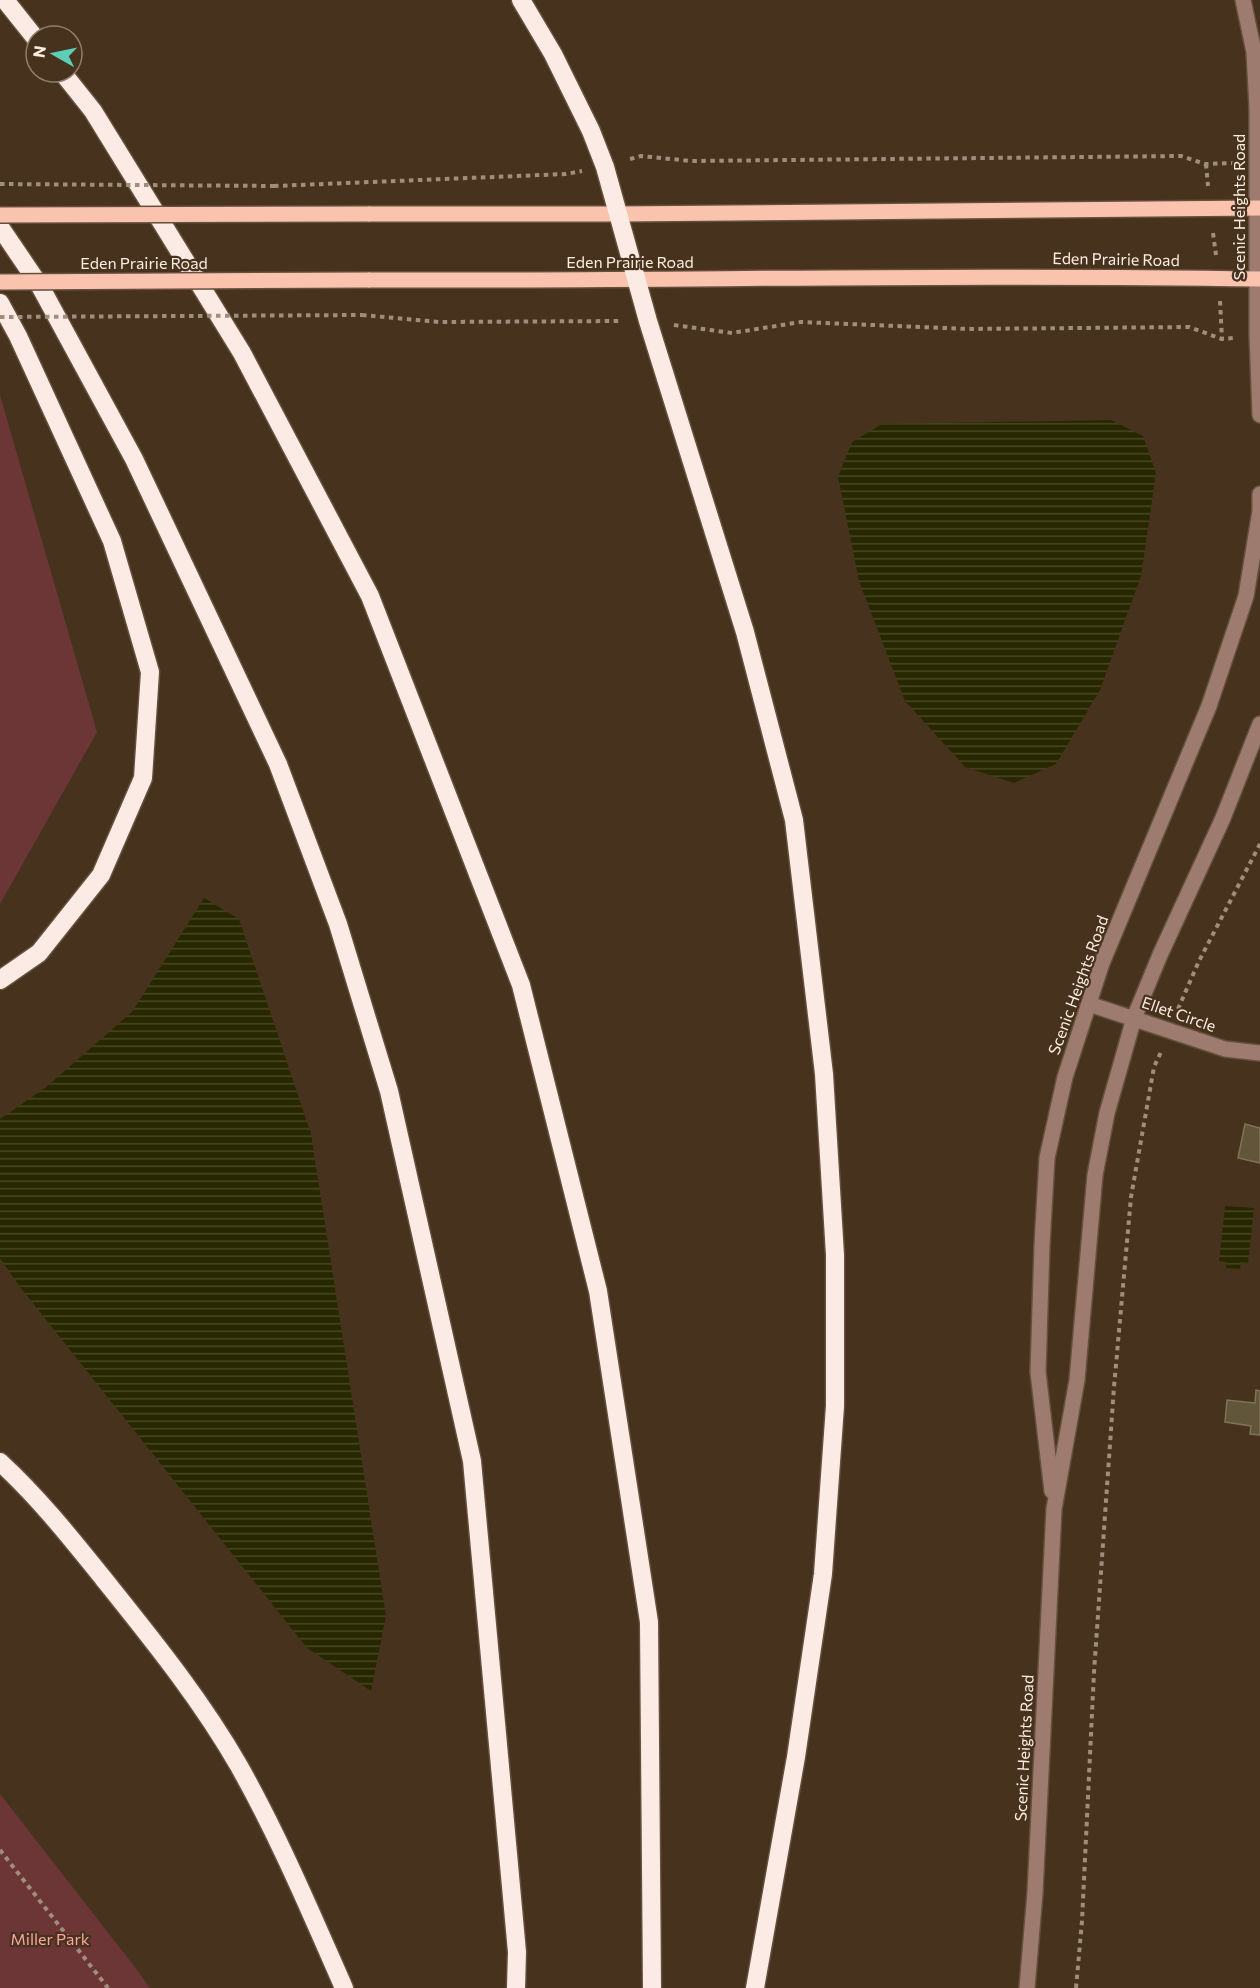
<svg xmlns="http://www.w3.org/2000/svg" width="1260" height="1988" viewBox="0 0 1260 1988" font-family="Commissioner,sans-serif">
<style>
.green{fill:#6c3637}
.water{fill:url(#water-rules)}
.building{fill:#62563a;stroke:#7f7255;stroke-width:1.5}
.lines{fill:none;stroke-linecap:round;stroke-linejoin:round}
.minor-casing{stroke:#64503c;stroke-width:18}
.major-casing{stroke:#64503c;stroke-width:18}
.highway-casing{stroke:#64503c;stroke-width:21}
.path{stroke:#a08e7d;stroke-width:4;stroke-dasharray:4.5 4.5;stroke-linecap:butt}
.minor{stroke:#9d7c6f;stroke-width:15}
.major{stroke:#f9c3ad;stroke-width:15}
.highway{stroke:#fcebe4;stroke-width:18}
.major-bridge-casing{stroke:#64503c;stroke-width:18;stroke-linecap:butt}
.path-bridge{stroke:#a08e7d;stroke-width:4;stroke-dasharray:4.5 4.5;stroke-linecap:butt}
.major-bridge{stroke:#f9c3ad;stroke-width:15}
.labels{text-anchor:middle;stroke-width:4.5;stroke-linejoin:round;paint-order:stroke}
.street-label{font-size:16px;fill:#fbede0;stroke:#47321d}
.park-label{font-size:16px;fill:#fda4a4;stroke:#47321d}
</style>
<defs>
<pattern id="water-rules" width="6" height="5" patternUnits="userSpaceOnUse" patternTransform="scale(1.5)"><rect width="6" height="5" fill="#272800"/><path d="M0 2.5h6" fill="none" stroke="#474825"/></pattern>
</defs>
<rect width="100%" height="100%" fill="#47321d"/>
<path class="green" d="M0,395L97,732L0,904Z
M0,1794L134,1966L150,1988H0Z"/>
<path class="water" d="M1111,420L1143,436L1156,473L1141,576L1100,690L1056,764L1014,783L965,767L905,701L859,581L838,477L852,442L882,424Z
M204,898L239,919L311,1134L386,1616L371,1691L307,1648L20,1287L0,1258V1119L45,1088L132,1012Z
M1225,1206L1254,1208L1248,1263L1241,1262L1240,1269L1226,1268V1262L1219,1261Z"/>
<path class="building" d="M1245,1124L1260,1128V1163L1238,1158Z
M1256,1390L1260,1391V1435L1250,1434L1251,1426L1225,1422L1227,1400L1255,1403Z"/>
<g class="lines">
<g class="minor-casing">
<path id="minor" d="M1243,0L1254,52L1257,108V335L1260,415
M1089,1004L1225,1049L1260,1053
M1052,1491L1038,1372L1042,1245L1047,1158L1065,1077L1102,963L1209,706L1246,596L1260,511V494
M1027,1988L1035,1893L1054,1509L1077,1380L1095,1175L1107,1113L1134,1018L1160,955L1223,818L1260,724"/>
</g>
<g class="major-casing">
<path id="major" d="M368,214H617L1260,208
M368,280C665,281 963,274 1260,279"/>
</g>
<g class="highway-casing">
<path id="highway" d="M5,0L36,39
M521,0L553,54L591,131L605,167L648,321L745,632L794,820L824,1074L835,1255V1406L823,1574L796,1757L755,1988
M62,72L93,111L242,353L370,596L521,985L598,1291L649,1622L652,1988
M0,227L40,286L134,459L278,764L338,924L389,1091L472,1461L517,1952L516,1988
M0,303L18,336L112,541L150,672L143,778L101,875L39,953L0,980
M0,1462C38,1497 70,1537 103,1578C151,1638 200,1698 239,1766C279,1837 311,1913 344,1988"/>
</g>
<path class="path" d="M630,159L641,156L691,161L1181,156L1205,164L1235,163
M1206,164L1208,186
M274,186L566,174L582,171
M1213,233L1216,255
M1220,301L1222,339
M362,315L439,322L622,321
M674,325L732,333L801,322L968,329L1189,327L1222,339L1233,338
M1178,1009L1199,961L1260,844
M0,1850L108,1988
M1076,1988L1082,1921L1094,1672L1114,1387L1131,1197L1154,1067L1161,1052"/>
<use href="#minor" class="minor"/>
<use href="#major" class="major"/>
<use href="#highway" class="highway"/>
<g class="major-bridge-casing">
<path id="major-bridge" d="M0,215L368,214
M0,282L368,280"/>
</g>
<path class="path-bridge" d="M0,184L274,186
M0,317L362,315"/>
<use href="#major-bridge" class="major-bridge"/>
</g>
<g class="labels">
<g class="street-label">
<text transform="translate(1239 207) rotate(-90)" y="6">Scenic Heights Road</text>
<text transform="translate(1116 259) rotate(1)" y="6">Eden Prairie Road</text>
<text x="630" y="268">Eden Prairie Road</text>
<text x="144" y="269">Eden Prairie Road</text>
<text transform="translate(1078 985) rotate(-70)" y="6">Scenic Heights Road</text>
<text transform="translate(1179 1014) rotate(19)" y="6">Ellet Circle</text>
<text transform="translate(1024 1748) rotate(-87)" y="6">Scenic Heights Road</text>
</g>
<g class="park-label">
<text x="50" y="1945">Miller Park</text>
</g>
</g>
<g transform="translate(54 54) rotate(279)"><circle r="28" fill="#47321d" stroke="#8f7d6b" stroke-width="1.5"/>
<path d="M0-4.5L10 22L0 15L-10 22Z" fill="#5eceb8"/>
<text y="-9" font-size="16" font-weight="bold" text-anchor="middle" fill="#fbede0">N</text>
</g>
</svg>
